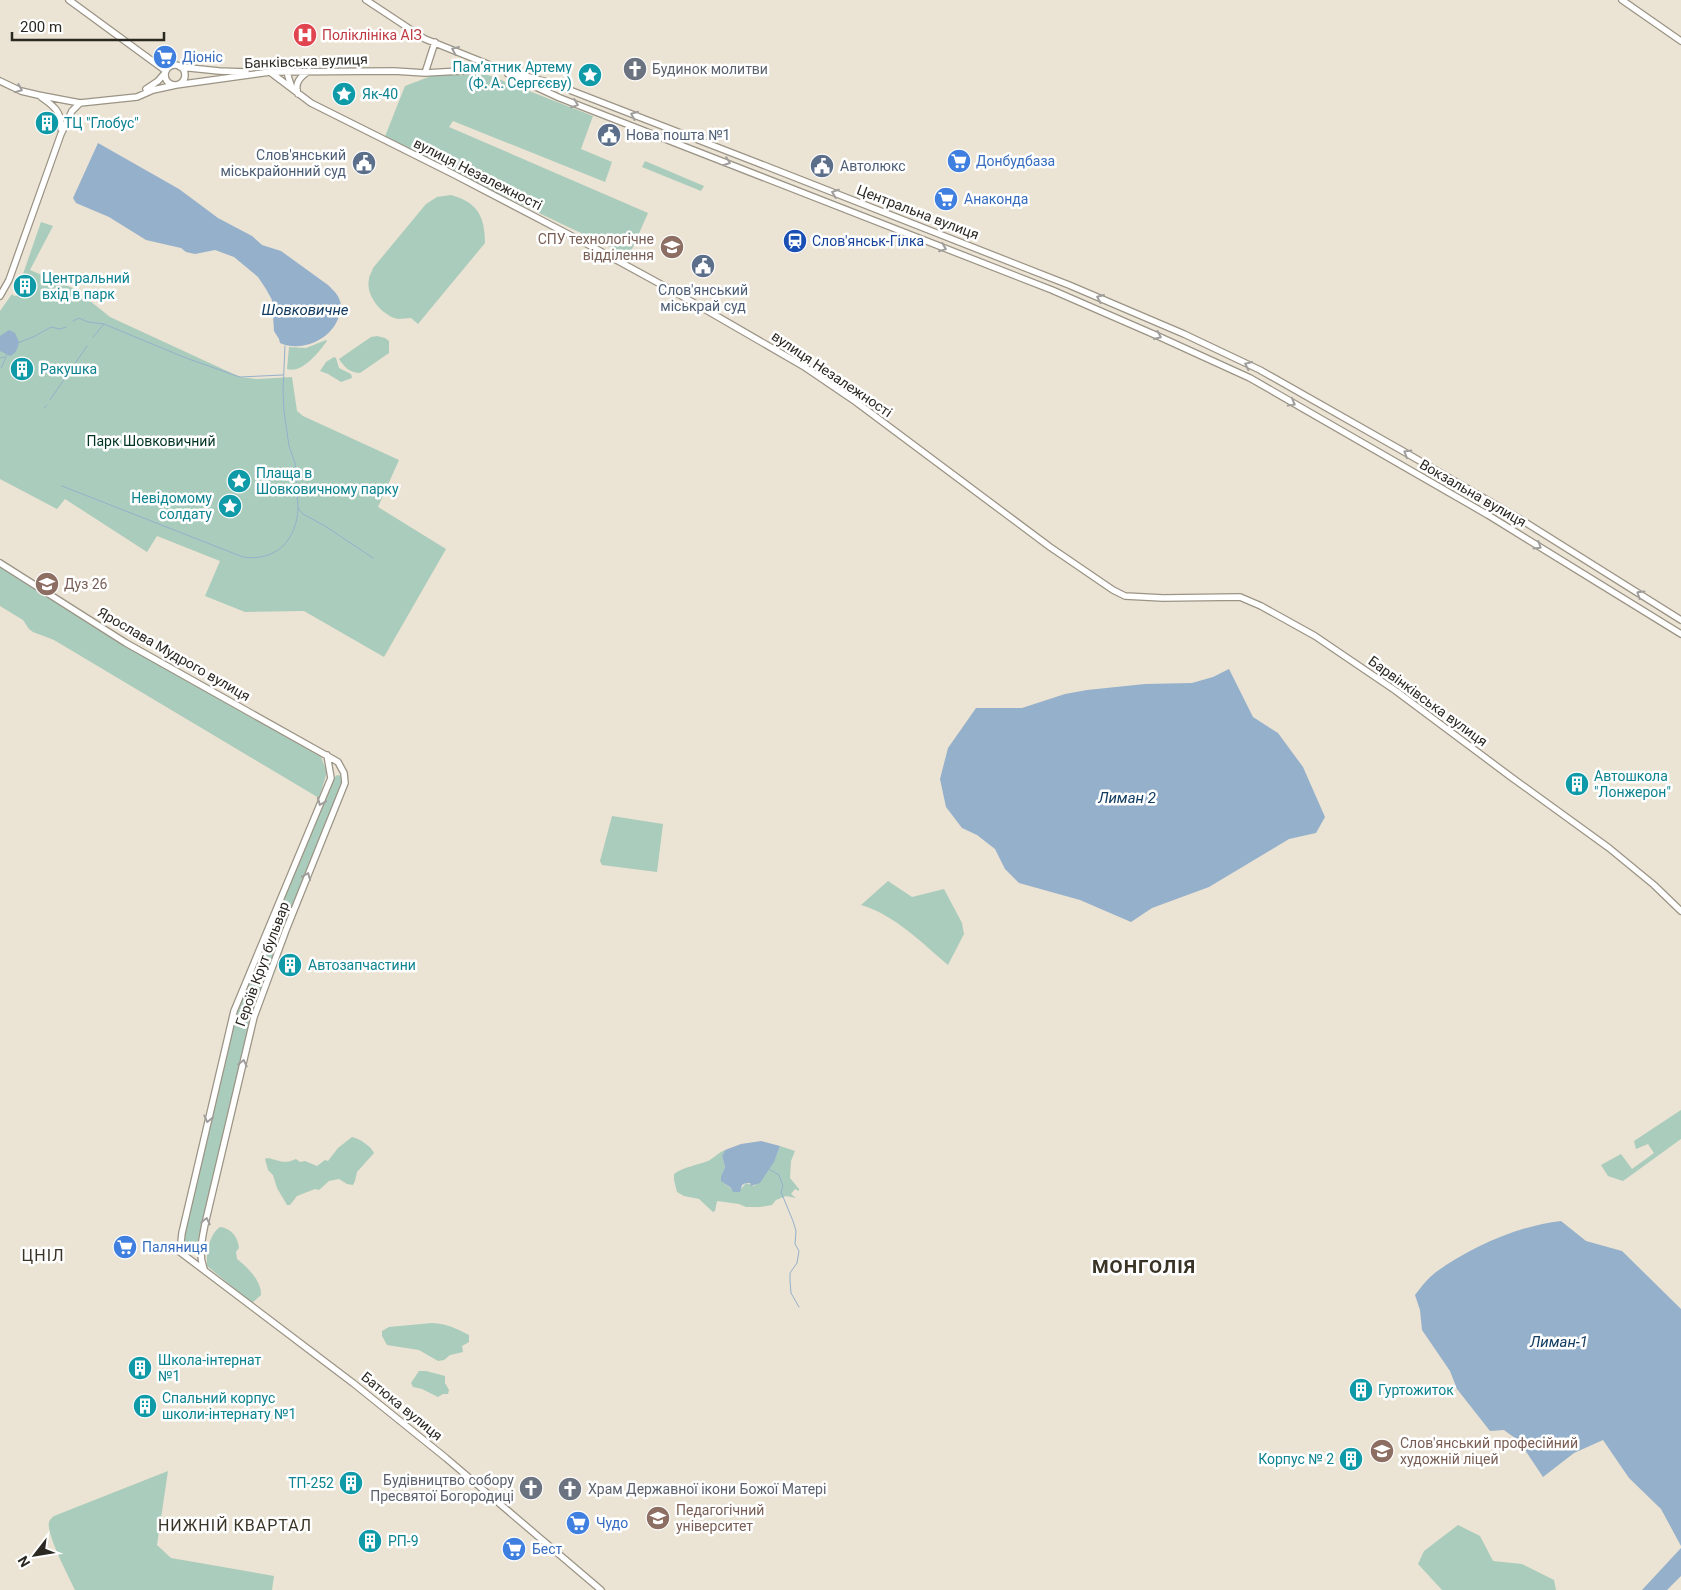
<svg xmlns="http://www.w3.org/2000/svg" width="1681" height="1590" viewBox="0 0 1681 1590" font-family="Roboto,sans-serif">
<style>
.green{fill:#aaccbc}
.water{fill:#95b0cb}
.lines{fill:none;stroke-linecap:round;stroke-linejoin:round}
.stream{stroke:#95b0cb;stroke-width:1}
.secondary-casing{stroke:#9b9485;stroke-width:8}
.secondary{stroke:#fff;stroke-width:5.5}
.oneway{stroke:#a09e9c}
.labels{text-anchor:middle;stroke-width:5;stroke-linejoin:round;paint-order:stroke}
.health-label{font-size:14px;fill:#be3a42;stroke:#fff;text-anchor:start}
.shop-label{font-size:14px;fill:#366cbe;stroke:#fff;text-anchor:start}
.street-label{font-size:14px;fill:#2b2822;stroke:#fff}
.culture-label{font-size:14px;fill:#0d838f;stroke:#fff;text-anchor:start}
.worship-label{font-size:14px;fill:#5b616d;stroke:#fff;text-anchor:start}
.service-label{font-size:14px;fill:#4e5e75;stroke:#fff;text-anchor:start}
.education-label{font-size:14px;fill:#785e54;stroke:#fff;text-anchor:start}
.transit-label{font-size:14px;fill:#164399;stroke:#fff;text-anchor:start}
.park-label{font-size:14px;fill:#003422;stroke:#fff}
.water-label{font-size:15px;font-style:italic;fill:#123c61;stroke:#fff}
.quarter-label{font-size:16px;letter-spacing:1px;fill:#3a3427;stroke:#fff}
.district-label{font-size:19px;font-weight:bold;letter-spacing:1px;fill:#3a3427;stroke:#fff}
</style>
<rect width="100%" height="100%" fill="#ebe3d3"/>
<path class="green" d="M434,75H488L593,116L581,149L612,162L605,182L453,121L449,127L648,213L629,256L384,139L405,86Z
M645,161L704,186L701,191L642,167Z
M451,195C477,202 485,216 485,243L418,324L411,318C407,318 402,319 398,319C383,316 365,296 369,279C369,276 372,272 373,268L426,204L437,197Z
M41,222L53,226L30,270L75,289L110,317L240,377L257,379L292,377L297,411L303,416L399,460L378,507L446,549L384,657L304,611L245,612L205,596L220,561L157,536L147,552L65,499L57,509L0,479V311L12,294L14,296L19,295L27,285V278L23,274Z
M377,336L385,338L389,341V353L360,373C349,372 345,368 339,359L371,337Z
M326,340L327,341C319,352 302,374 287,369L289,347L306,348Z
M334,357L336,358L339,368L351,374L352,378L341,382L328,374L320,371L326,362Z
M0,566L134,651L321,757L327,772L319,798L54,640L33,632L29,629L23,620L0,606Z
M337,775L342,776L343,779L251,1016L196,1249C192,1253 190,1252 184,1249L183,1242L236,1011L335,777Z
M612,816L663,824L657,872L602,865L600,861Z
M888,881L912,897L944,889L962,923L964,934L948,965C922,943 895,915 861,905Z
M1681,1110V1139L1623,1181L1608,1176L1601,1165L1621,1154L1632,1169L1654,1153L1648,1144L1636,1149L1634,1141Z
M352,1137C360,1139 371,1146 374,1153L357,1172L355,1181L353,1185L347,1184L339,1179L329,1181L319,1190L315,1189L297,1196L290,1205H287L277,1188L273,1175L268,1170L265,1159L267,1158C280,1160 283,1165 296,1159L300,1162L305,1161L317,1166L325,1160L328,1161L338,1148Z
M780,1146L795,1151L791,1161L790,1178L799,1189V1191L795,1189L791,1194L796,1198L786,1196L776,1200L772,1205L760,1207H746L739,1204L717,1201L715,1211L713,1212L699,1199L684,1196L677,1192L674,1180V1174C684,1167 697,1165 708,1161C714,1158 718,1153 725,1150L722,1156L725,1167L721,1176L725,1184L733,1190L741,1189L746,1183L754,1186C767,1176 774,1162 780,1146Z
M220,1227C231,1228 238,1237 239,1248L236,1252L237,1259C247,1267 262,1281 261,1295L252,1303L207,1266C206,1254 209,1234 220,1227Z
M432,1323C448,1324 455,1328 469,1335V1342L462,1346L463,1352L450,1355L444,1360L438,1361L419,1350L387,1345L382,1336V1331L389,1327Z
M419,1371H426L445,1376V1383L449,1390L448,1394H443L438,1397L422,1389L413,1387L411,1383Z
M168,1471L157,1545L171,1558L274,1576L272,1590H75C69,1577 46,1534 49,1522C50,1519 52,1518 54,1516Z
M1458,1525L1480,1536L1493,1561L1522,1564L1554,1580L1556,1590H1442L1418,1564L1424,1551Z"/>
<path class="water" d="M98,143L179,189L218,218L252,236L262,245L281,251L328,285C333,290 338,294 340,301C342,306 340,314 338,319C329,341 301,352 280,343L279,339L274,331L272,300L266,289L258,277L234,257L215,250L195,254L186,252L181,248L146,240L109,217L76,203L73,198Z
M9,330L15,333L19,342C18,348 16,354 10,356L0,351V336Z
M1229,669L1253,717L1278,733L1303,767L1325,817L1316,833L1289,839L1209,887L1152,908L1131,922L1080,900L1019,883L1005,869L995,849L977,835L962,828L946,807L940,779L948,748L976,708H1022L1065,694L1087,690L1145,684L1192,683L1213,677Z
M761,1141L780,1146L774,1162L760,1183L751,1186L750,1183H746L742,1185L740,1192H733L731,1188L721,1181V1176L725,1167L722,1156L725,1150L741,1144Z
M1561,1221L1586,1241L1622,1251L1681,1309V1546L1661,1509L1629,1478L1603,1440L1574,1453L1543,1477L1519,1441L1504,1430L1490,1431L1457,1389L1450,1371L1422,1330L1420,1310L1415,1295C1421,1287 1428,1278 1436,1272C1472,1247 1517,1226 1561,1221Z
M1681,1548V1576L1667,1590H1642Z"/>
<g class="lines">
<path class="stream" d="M73,321L79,318L88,322L104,324L186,358L240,377L283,375
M93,337L104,324
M18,343L35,336L51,327L60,329L66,327
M285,346L283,391L284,411L289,446L295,463L298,508L303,514L325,526L373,558
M0,358L5,357
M1,368L7,355
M50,400L87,346
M44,408L47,405
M62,486L243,557C276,562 297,540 298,508
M769,1169L779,1175L783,1186L781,1192L793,1221L796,1231L795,1244L799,1251L797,1263L790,1273V1281L791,1293L799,1307"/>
<g class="secondary-casing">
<path id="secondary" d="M69,0L166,71
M366,0L425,39L500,69L554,84L758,163L1069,285L1184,334L1260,370L1401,450L1520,519L1681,620
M1622,0L1681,41
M165 75a10 10 0 1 1 20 0a10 10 0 1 1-20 0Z
M180,67L219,71L246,72
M288,71V76L292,88
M270,72L311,103L453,174L589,245L675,292L803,366L856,402L1050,547L1113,590L1125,596L1163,598L1240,597L1261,606L1315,636L1396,691L1511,777L1609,848L1654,885L1681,911
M425,73L435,42
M508,74L560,98L1052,290L1160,337L1250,378L1488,515L1681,634
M0,81L21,91L38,95L80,103L137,97L153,90L176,85L270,72L394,71L425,73L497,69
M146,89L158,81L165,73
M298,94C294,83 300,77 309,71
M41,97C54,106 62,112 61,129
M0,296L9,280L61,134L72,111L80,103
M0,563L126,643L338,762L344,773L345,783L286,930L254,1017L205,1224C202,1240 198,1254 204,1269
M327,755L331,778L234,1011L182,1233L180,1252L353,1383L446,1458L601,1590"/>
</g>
<use href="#secondary" class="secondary"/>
</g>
<defs><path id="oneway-chevron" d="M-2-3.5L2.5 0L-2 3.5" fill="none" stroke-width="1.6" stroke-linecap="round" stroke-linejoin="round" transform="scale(1.25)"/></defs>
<g class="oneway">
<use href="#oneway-chevron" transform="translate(455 50) rotate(-157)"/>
<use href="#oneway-chevron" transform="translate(19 89) rotate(22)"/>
<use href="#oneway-chevron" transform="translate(575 104) rotate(21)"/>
<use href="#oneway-chevron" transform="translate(634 115) rotate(-158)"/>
<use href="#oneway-chevron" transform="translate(727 162) rotate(20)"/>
<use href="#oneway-chevron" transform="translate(835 193) rotate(-159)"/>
<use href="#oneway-chevron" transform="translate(943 248) rotate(21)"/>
<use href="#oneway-chevron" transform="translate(1100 298) rotate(-157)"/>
<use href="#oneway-chevron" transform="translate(1158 336) rotate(24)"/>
<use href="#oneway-chevron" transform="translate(1248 365) rotate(-155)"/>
<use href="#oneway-chevron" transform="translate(1292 403) rotate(29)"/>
<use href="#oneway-chevron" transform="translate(1407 453) rotate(-150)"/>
<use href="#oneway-chevron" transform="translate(1538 546) rotate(32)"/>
<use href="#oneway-chevron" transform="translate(1640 594) rotate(-148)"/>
<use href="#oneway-chevron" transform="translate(321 802) rotate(112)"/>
<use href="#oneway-chevron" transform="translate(307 876) rotate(-68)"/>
<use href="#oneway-chevron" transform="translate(243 1063) rotate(-77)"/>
<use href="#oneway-chevron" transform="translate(208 1119) rotate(104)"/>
<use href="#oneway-chevron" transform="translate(206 1221) rotate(-78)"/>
</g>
<defs>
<g id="hospital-disc" transform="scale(1.25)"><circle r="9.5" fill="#e0444e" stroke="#fff"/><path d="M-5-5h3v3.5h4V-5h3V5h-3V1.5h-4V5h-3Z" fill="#fff"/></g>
<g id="supermarket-disc" transform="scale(1.25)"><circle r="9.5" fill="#3f7fe0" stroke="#fff"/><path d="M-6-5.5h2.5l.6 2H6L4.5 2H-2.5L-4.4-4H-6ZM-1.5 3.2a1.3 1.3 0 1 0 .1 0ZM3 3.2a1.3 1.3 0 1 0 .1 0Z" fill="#fff"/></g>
<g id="church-disc" transform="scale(1.25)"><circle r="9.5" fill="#6b7280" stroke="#fff"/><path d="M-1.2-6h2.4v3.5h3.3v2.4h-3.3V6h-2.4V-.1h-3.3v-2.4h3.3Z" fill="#fff"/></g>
<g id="sight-disc" transform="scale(1.25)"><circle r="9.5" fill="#0f9aa8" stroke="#fff"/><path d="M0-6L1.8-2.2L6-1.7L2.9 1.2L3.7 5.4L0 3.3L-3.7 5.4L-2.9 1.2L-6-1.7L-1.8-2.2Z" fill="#fff"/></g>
<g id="building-disc" transform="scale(1.25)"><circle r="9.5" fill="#0f9aa8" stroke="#fff"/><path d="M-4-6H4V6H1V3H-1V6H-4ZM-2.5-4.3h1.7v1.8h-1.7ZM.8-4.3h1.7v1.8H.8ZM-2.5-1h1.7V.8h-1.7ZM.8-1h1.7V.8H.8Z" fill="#fff"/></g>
<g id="civic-disc" transform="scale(1.25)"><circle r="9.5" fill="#5c6f8a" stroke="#fff"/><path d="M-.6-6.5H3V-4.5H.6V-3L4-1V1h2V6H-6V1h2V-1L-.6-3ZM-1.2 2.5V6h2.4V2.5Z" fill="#fff"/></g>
<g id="station-disc" transform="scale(1.25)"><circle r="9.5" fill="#1a4fb4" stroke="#fff"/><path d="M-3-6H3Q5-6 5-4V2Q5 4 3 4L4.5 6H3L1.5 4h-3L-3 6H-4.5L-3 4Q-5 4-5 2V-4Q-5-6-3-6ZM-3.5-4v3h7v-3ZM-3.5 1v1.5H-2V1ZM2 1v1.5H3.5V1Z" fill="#fff"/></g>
<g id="university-disc" transform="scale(1.25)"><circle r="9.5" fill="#8d6e63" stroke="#fff"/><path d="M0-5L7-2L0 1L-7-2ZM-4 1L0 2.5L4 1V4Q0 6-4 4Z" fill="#fff"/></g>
<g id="school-disc" transform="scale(1.25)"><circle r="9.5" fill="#8d6e63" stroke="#fff"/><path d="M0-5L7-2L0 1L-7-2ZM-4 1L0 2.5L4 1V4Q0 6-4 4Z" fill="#fff"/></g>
</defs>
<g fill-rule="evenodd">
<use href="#hospital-disc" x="305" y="35"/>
<use href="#supermarket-disc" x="165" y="57"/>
<use href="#church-disc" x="635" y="69"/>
<use href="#sight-disc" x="590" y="75"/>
<use href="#sight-disc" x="344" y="94"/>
<use href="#building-disc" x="47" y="123"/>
<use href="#civic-disc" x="609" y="135"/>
<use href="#supermarket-disc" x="959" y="161"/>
<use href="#civic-disc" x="364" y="163"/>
<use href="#civic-disc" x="822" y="166"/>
<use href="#supermarket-disc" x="946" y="199"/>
<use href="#station-disc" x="795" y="241"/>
<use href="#university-disc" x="672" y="247"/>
<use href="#civic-disc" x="703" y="266"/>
<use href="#building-disc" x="25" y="286"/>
<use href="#building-disc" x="22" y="369"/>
<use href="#sight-disc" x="239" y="481"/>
<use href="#sight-disc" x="230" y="506"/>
<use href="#school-disc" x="47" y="584"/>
<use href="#building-disc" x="1577" y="784"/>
<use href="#building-disc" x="290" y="965"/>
<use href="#supermarket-disc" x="125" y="1247"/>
<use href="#building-disc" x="140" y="1368"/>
<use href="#building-disc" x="1361" y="1390"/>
<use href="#building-disc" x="145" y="1406"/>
<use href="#university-disc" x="1382" y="1451"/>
<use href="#building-disc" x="1351" y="1459"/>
<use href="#building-disc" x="351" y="1483"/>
<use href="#church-disc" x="531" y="1488"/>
<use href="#church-disc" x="570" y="1489"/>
<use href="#university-disc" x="658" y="1518"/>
<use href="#supermarket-disc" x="578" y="1523"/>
<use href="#building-disc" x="370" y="1541"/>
<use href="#supermarket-disc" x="514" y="1549"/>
</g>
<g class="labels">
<g class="health-label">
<text x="322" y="40">Поліклініка АІЗ</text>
</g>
<g class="shop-label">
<text x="182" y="62">Діоніс</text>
<text x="976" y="166">Донбудбаза</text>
<text x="964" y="204">Анаконда</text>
<text x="142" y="1252">Паляниця</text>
<text x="596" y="1528">Чудо</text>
<text x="532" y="1554">Бест</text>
</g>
<g class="street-label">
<text transform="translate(306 61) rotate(-2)" y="5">Банківська вулиця</text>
<text transform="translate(478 174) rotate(27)" y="5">вулиця Незалежності</text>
<text transform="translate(918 212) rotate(21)" y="5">Центральна вулиця</text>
<text transform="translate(832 374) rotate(34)" y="5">вулиця Незалежності</text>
<text transform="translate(1473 493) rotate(30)" y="5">Вокзальна вулиця</text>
<text transform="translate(174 654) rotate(30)" y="5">Ярослава Мудрого вулиця</text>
<text transform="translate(1428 701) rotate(36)" y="5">Барвінківська вулиця</text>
<text transform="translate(262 964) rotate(-70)" y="5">Героїв Крут бульвар</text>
<text transform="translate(402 1406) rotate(39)" y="5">Батюка вулиця</text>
</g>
<g class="culture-label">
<text x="572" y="72" text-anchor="end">Пам’ятник Артему<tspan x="572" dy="16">(Ф. А. Сергєєву)</tspan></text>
<text x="362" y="99">Як-40</text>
<text x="64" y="128">ТЦ "Глобус"</text>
<text x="42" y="283">Центральний<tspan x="42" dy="16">вхід в парк</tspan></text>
<text x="40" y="374">Ракушка</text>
<text x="256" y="478">Плаща в<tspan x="256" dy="16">Шовковичному парку</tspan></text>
<text x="212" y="503" text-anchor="end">Невідомому<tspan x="212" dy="16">солдату</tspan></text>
<text x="1594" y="781">Автошкола<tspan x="1594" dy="16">"Лонжерон"</tspan></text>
<text x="308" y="970">Автозапчастини</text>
<text x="158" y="1365">Школа-інтернат<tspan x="158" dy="16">№1</tspan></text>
<text x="1378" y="1395">Гуртожиток</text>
<text x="162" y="1403">Спальний корпус<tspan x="162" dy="16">школи-інтернату №1</tspan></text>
<text x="1334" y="1464" text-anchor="end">Корпус № 2</text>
<text x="334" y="1488" text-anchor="end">ТП-252</text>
<text x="388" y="1546">РП-9</text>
</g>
<g class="worship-label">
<text x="652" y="74">Будинок молитви</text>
<text x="514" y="1485" text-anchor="end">Будівництво собору<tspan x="514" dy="16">Пресвятої Богородиці</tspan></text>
<text x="588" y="1494">Храм Державної ікони Божої Матері</text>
</g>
<g class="service-label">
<text x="626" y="140">Нова пошта №1</text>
<text x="346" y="160" text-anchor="end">Слов'янський<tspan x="346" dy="16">міськрайонний суд</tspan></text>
<text x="840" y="171">Автолюкс</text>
<text x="703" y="295" text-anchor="middle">Слов'янський<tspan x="703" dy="16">міськрай суд</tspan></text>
</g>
<g class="education-label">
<text x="654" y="244" text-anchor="end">СПУ технологічне<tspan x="654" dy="16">відділення</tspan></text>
<text x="64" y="589">Дуз 26</text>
<text x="1400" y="1448">Слов'янський професійний<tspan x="1400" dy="16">художній ліцей</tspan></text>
<text x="676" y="1515">Педагогічний<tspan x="676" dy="16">університет</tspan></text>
</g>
<g class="transit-label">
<text x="812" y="246">Слов'янськ-Гілка</text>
</g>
<g class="park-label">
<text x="151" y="446">Парк Шовковичний</text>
</g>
<g class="water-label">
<text x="305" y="315">Шовковичне</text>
<text x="1127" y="803">Лиман 2</text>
<text x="1559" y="1347">Лиман-1</text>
</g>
<g class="quarter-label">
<text x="43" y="1261">ЦНІЛ</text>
<text x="235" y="1531">НИЖНІЙ КВАРТАЛ</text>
</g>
<g class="district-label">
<text x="1144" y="1273">МОНГОЛІЯ</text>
</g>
</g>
<g transform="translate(35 1555) rotate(239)" stroke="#ffffff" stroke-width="4" paint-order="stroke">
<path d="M0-4L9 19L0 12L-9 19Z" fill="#2b2822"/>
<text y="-8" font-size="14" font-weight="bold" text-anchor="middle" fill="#2b2822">N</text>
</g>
<path d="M12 32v8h152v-8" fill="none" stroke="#2b2822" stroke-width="2.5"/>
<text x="20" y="32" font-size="15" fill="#2b2822" stroke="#ffffff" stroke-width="4" paint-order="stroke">200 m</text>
</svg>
